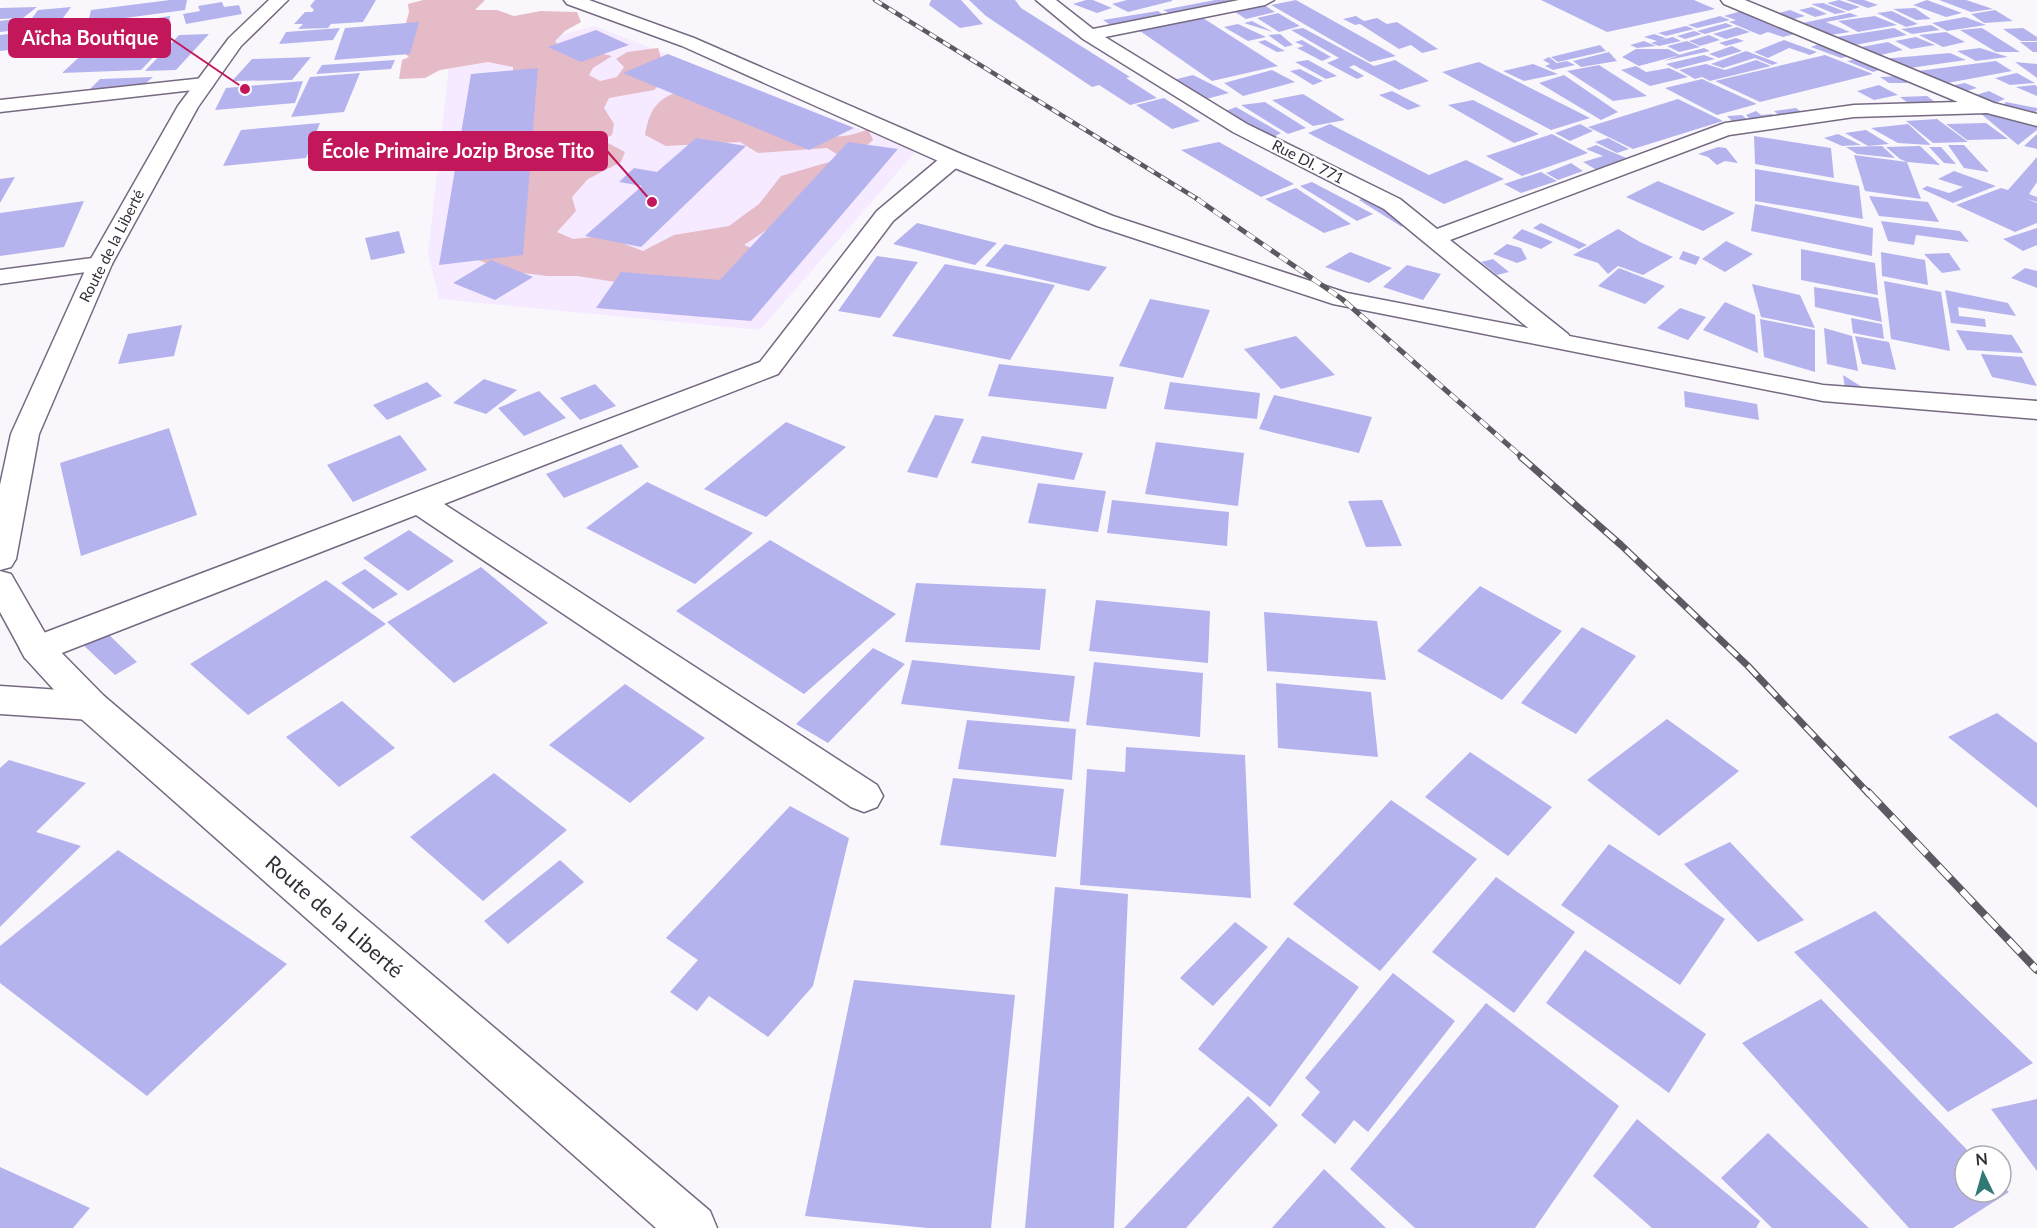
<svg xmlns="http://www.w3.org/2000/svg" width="2037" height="1228" viewBox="0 0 2037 1228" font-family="Lato,sans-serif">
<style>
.built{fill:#f5eaff}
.green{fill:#e6bbc8}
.building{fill:#b5b3ee}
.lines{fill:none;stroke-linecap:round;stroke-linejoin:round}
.minor-casing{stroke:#766981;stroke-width:3}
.major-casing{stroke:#766981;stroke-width:3}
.minor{fill:#fff;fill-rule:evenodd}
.major{fill:#fff;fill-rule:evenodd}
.rail-far3-casing{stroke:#5d5962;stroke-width:4.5}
.rail-far2-casing{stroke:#5d5962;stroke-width:5}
.rail-far1-casing{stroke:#5d5962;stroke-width:7}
.rail-casing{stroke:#5d5962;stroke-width:8}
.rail-far3{stroke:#fff;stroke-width:3;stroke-dasharray:8;stroke-linecap:butt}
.rail-far2{stroke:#fff;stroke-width:4;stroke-dasharray:10;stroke-linecap:butt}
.rail-far1{stroke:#fff;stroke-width:4.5;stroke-dasharray:14;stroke-linecap:butt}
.rail{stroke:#fff;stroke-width:6;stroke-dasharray:17;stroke-linecap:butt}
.labels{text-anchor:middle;stroke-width:4.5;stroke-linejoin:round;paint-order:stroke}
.far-street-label{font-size:15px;fill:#322d37;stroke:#fff}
.near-street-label{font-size:21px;fill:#322d37;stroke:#fff}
.leader{fill:none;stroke:#c2185b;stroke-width:2}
.callout-dot{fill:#c2185b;stroke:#fff;stroke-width:2}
.callout{fill:#c2185b;stroke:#c2185b;stroke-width:2}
.callout-label{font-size:20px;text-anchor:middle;font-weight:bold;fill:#fff}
</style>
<rect width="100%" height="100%" fill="#faf7fc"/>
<path class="built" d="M595,26L916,151L760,330L439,299L428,253L449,66Z"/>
<path class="green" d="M423,0H485L475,10H497L514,16L541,11L577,12L581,22L565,31L555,41L560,48L587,50L612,56L593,68L589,75L600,81L617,77L624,67L616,59L627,52L658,48L667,77L654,90L609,98L604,108L614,124L612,135L602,140L625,152L621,162L588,179L572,197L576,211L557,232L573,239L604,236L643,251L674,235L729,226L759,204L781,176L843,158L827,148L758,153L740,142L666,146L645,135C649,111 657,96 684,91C692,90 706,98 714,101C761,118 819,152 868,129L873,140L786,217L744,245L769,255L764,288L635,285L577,276H547L507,271L470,257L513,80V67L488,62L440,70L425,78L399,79L402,60L409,57L399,49L409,12L408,4Z"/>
<path class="building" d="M170,0H187L185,10L88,23L91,10Z
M315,0H376L363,22L331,24L328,28L298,29L303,24H294L305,12H312L314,10L310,6Z
M931,0H961L983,24L960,28L929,5Z
M969,0H1015L1021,8L1130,77L1126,78L1157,98L1130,105L1099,85L1092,87L986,16Z
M1086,0H1093L1112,8L1097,13L1073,4Z
M1127,0H1172V1L1128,12L1112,4Z
M1215,0H1242L1171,14L1163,10Z
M1296,0L1396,56L1370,62L1271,5Z
M1541,0H1694L1715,9L1607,32Z
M1839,0L1860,7L1848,11L1827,3Z
M1846,0H1864L1878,5L1868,8Z
M1927,0L1962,13L1946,17L1913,5Z
M1939,0H1966L1993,9L1971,12Z
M222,2L224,7L239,5L242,14L186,24L183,14L200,11L198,6Z
M1823,3L1846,12L1835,14L1811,4Z
M1264,5L1275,12L1246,19L1235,12Z
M37,7L23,18L0,19V8Z
M71,7L63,18L30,21L38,10Z
M1812,7L1827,14L1815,17L1799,10Z
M1915,8L1931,19L1916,20L1893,9Z
M1748,9L1803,32L1783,37L1768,32L1760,35L1729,22L1736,20L1724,16Z
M1790,10L1805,16L1790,20L1775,14Z
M1995,10L2013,21L1984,23L1971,14Z
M1158,11L1165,16L1112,26L1103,20Z
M1892,11L1918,24L1906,27L1877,13Z
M1278,13L1300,26L1279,32L1257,18Z
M1850,13L1858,16L1826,22L1850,32L1824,36L1798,24Z
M170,16L169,32L115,40L118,24Z
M1356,16L1364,21L1377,18L1387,24L1397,22L1438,49L1422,53L1411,45L1399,49L1360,24L1355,25L1343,19Z
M1720,16L1730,20L1697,28L1688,25Z
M1875,16L1897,25L1858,32L1838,21Z
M1965,17L1986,25L1947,31L1932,23Z
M23,18L18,30L0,32V21Z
M1203,18L1278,66L1212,81L1140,31Z
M1252,21L1273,32L1244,23Z
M419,22L410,54L334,60L345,28Z
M1726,23L1733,26L1705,34L1697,31Z
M1238,24L1266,37L1248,41L1224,27Z
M1931,25L1940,30L1912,34L1901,29Z
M1686,26L1694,29L1666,36L1658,33Z
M1737,27L1750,32L1726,39L1713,34Z
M59,28L52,45L0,51V35Z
M340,28L333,40L279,44L286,32Z
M1303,28L1374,66L1395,60L1429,81L1399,90L1354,65L1349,67L1364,76L1357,79L1327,63L1339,58L1291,30Z
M1894,28L1907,35L1850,46L1830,38Z
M1982,28L2020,52H1996L1960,30Z
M2023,28L2037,37V41H2021L2003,29Z
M596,30L629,45L581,62L548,47Z
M1694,31L1702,34L1685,39L1677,36Z
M1946,32L1965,42L1943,47L1919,35Z
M209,34L176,70L145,71L179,35Z
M1280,34L1293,45L1285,47L1268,35Z
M1654,34L1666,38L1660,40L1673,37L1681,41L1659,46L1651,43L1657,41L1644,37Z
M1709,35L1720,40L1700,46L1689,41Z
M1916,37L1935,45L1911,49L1895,41Z
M1736,38L1744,41L1726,46L1719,43Z
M1265,40L1285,51L1277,52L1258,42Z
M1302,40L1331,57L1322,61L1297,48L1304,46L1295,42Z
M1784,40L1817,52L1810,55L1789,48L1768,58L1754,52Z
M1644,41L1656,46L1637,48L1630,45Z
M1687,41L1700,47L1679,52L1667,46Z
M1888,42L1903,50L1876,56L1856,48Z
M2020,42H2037V52H2033Z
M1819,44L1850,56L1841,58L1811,47Z
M165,45L141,70L62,73L89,48Z
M1600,45L1606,51L1558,62L1551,57Z
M1732,46L1742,51L1719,58L1709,54Z
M1704,48L1710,51L1664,61L1682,54Z
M1980,48L2008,57L1976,61L1957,51Z
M1636,49H1668L1680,55L1639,66L1622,57Z
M1746,51L1778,63L1772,65L1755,58L1723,68L1711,64Z
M1609,52L1617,61L1581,67L1573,61Z
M1950,53L1966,60L1903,69L1881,59Z
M668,54L854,128L809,150L623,73Z
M1704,55L1715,59L1676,69L1666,64Z
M1825,55L1873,74L1760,102L1715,81Z
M311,57L292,80L232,81L252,59Z
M1549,57L1557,63L1567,61L1575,65L1553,70L1545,66L1550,64L1543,60Z
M1858,59L1882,69L1873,72L1847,61Z
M395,60L391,69L316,74L322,65Z
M1308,60L1337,76L1326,79L1295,62Z
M1756,60L1771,66L1710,81L1702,77L1695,79L1679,70L1706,64L1725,70Z
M1996,61L2012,71L1942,84L1910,72Z
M1479,62L1590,118L1551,130L1442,72Z
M2015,62L2037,64V78Z
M1533,64L1558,74L1524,81L1503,71Z
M1599,65L1647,96L1613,101L1567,71Z
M1636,66L1646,72L1669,68L1688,77L1650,86L1621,70Z
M538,68L523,255L439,265L471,74Z
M1300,69L1323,81L1313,85L1290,71Z
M1272,70L1295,82L1243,96L1224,83Z
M360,73L344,112L291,117L310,77Z
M2017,73L2035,83L2010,85L1995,78Z
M1193,75L1229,93L1206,99L1173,80Z
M1564,75L1618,112L1601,120L1539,83Z
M1899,76L1908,83H1889L1880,77Z
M153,77L139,89L89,90L100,79Z
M1702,79L1757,104L1717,115L1665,88Z
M303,81L295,103L215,110L226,88Z
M1965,83L1977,88L1960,93L1944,87Z
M1879,85L1898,95L1874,100L1857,91Z
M2034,85L2037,86V96L2016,87Z
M1392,91L1421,106L1408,110L1379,95Z
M1989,91L2005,99L1990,105L1969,97Z
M1303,94L1345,120L1313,126L1272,100Z
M1927,96L1939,105L1912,106L1900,97Z
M1164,98L1200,121L1172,129L1136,105Z
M1678,99L1723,121L1633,149L1588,127Z
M1473,100L1539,134L1514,143L1448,105Z
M1265,102L1306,128L1288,134L1241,105Z
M2006,102L2037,108V110L2034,115L2000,108Z
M1236,107L1281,133L1270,139L1223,112Z
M1796,108L1807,116L1783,119L1774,111Z
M1756,111L1761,115L1772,114L1780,120L1754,123L1746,115Z
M1980,113L2037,123V130L2018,145Z
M1742,115L1751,123L1722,128L1718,124L1733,122L1727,116Z
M1937,119L1968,142L1933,143L1906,121Z
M320,123L306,158L223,166L241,130Z
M1986,123L2008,139L1967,140L1946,124Z
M1330,124L1429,175L1466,160L1504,179L1444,204L1308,133Z
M1580,124L1593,131L1570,141L1555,133Z
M1908,124L1931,145L1898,143L1871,128Z
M1866,130L1889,144L1868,146L1845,133Z
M1552,134L1588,153L1522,176L1486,156Z
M1838,134L1861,145L1842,146L1824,138Z
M2037,134V149L2024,146Z
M1754,136L1831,148L1834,178L1755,164Z
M696,138L746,146L641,247L585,236L642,186L619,182L634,168L657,172Z
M1608,138L1629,149L1617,153L1595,142Z
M848,142L898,149L751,321L596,308L621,272L720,280Z
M1219,142L1294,184L1261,197L1181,150Z
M1596,145L1631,160L1600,172L1583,162L1603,156L1586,149Z
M1948,145H1964L1989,172L1964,168Z
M1882,146L1895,158L1857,154L1846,147Z
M1920,146L1940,165L1907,162L1921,199L1865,191L1854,155L1907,162L1900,159L1886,147Z
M1718,147L1726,148L1738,163L1725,161L1717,165L1708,157L1698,154Z
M1929,147H1941L1956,164L1944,163Z
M2037,157V182L2029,194L2037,197V202L2027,199L2037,203V223L2015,232L1956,205L2001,188L2008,190Z
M1571,163L1583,171L1558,180L1546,173Z
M1755,169L1859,186L1863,219L1755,201Z
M1954,171L1996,186L1953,203L1922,189L1927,186L1949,193L1963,187L1938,179Z
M1541,172L1557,181L1521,193L1504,184Z
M15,177L0,203V179Z
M1658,181L1735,213L1703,231L1626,197Z
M1312,182L1373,214L1357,221L1300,186Z
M1296,188L1351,224L1324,233L1265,199Z
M1869,196L1928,202L1939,222L1879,216Z
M1366,197L1403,221L1402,227L1359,200Z
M84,201L64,247L0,256V213Z
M1755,204L1873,228L1872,256L1751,231Z
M1881,221L1960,231L1969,242L1916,235L1914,245L1888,241Z
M917,223L997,243L975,265L893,244Z
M1541,223L1587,245L1579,249L1533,228Z
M2037,228V245L2023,251L2003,239Z
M1522,229L1553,242L1541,249L1512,238Z
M1618,229L1640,242L1673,257L1643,275L1618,266L1608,274L1598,263L1573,255Z
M399,231L405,253L371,260L365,238Z
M1726,241L1753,254L1725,272L1702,259Z
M1005,244L1107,267L1089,291L985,266Z
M1507,244L1521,248L1527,259L1517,263L1493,254Z
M1801,249L1875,263L1878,295L1801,280Z
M1683,251L1700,257L1696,265L1679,259Z
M1350,252L1392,268L1369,283L1325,267Z
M1881,252L1925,260L1928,285L1882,276Z
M1949,253L1961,270L1942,273L1924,254Z
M877,256L918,262L880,318L838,311Z
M1493,259L1509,272L1497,275L1481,262Z
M491,260L533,277L495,300L453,283Z
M945,264L1055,285L1010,360L892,336Z
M1407,265L1441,274L1423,300L1383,287Z
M1619,268L1665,286L1645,304L1598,286Z
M2025,268L2037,271V288L2011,278Z
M1884,281L1941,292L1950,351L1891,339Z
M1752,284L1800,295L1815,328L1761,317Z
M1814,287L1878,298L1882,322L1815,307Z
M1945,290L2008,303L2016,316L1958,307L1959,316L1985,319L1986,327L1951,323Z
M1150,299L1210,310L1183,378L1119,366Z
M1725,302L1755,315L1758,353L1703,330Z
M1680,308L1706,317L1688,340L1657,328Z
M1851,318L1882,324L1884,339L1853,333Z
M1760,319L1815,330V372L1764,357Z
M182,325L174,356L118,364L128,334Z
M1824,328L1852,336L1858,371L1827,364Z
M1956,330L2012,335L2023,353L1967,350Z
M1296,336L1335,375L1281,389L1244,349Z
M1855,336L1889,342L1896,370L1862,364Z
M1981,354L2022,357L2037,386L1992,377Z
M999,364L1114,377L1106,409L988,396Z
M1843,375L1870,392L1845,388Z
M484,379L517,390L486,414L453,403Z
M427,382L442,396L387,420L373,405Z
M1170,382L1260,393L1257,419L1164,409Z
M595,384L616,406L580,420L560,398Z
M539,391L566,418L524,436L498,408Z
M1684,391L1757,404L1759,420L1685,407Z
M1274,395L1372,417L1359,453L1259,429Z
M935,415L964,419L937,478L907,472Z
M786,422L846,447L766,517L704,489Z
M169,428L197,515L81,556L60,463Z
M400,435L427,470L353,502L327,465Z
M982,436L1083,453L1074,480L971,463Z
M1156,442L1244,453L1238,506L1145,494Z
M621,444L639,467L564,498L546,474Z
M647,482L753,533L695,584L586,528Z
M1038,483L1106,491L1098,532L1028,523Z
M1112,500L1229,512L1227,546L1107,533Z
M1382,500L1402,546L1366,547L1348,501Z
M409,530L454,561L408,591L363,558Z
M770,540L896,614L804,694L676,611Z
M481,567L548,623L454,683L387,622Z
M365,569L398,594L373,609L341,583Z
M326,580L386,624L248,715L190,664Z
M916,583L1046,589L1040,650L905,642Z
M1480,586L1562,631L1502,700L1417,651Z
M1096,600L1210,611L1208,663L1089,651Z
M1264,612L1377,621L1386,680L1267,671Z
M1582,627L1636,656L1576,734L1521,703Z
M102,628L137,662L115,675L79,641Z
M873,648L905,664L828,743L796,724Z
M912,660L1075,676L1069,722L901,704Z
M1094,662L1203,673L1200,737L1086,725Z
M1276,683L1371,692L1378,757L1278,748Z
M625,684L705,738L630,803L549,745Z
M342,701L395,748L339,787L286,737Z
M1997,713L2037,743V808L1948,737Z
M1667,719L1739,771L1659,836L1587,780Z
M967,720L1076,729L1072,780L958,769Z
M1126,747L1245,755L1251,898L1080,885L1087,769L1125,772Z
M1470,752L1552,807L1508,856L1425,797Z
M9,760L86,783L36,832L81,846L0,927V768Z
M494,773L567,830L483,901L410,837Z
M953,778L1064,789L1056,857L940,845Z
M1391,800L1477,859L1380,971L1293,904Z
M790,806L849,838L813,986L768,1037L709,996L697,1011L670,992L698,960L666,938Z
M1730,842L1804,920L1758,942L1684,864Z
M1609,844L1725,919L1680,985L1561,905Z
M118,850L287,964L147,1096L0,983V946Z
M560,860L584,882L508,944L484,921Z
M1496,877L1575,932L1514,1013L1432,952Z
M1055,887L1128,894L1114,1228H1025Z
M1875,911L2033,1063L1948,1112L1794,952Z
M1235,922L1268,947L1213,1006L1180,978Z
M1288,937L1359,987L1270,1107L1198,1049Z
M1585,950L1706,1034L1669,1093L1546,1003Z
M1393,973L1455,1021L1368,1132L1354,1120L1335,1144L1301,1115L1320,1092L1305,1078Z
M854,980L1015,995L991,1228H927L805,1216Z
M1821,999L1973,1156H1965V1192H2001V1185L2009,1192L1953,1228H1909L1742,1043Z
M1486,1003L1619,1106L1535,1228H1415L1350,1169Z
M1248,1096L1278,1125L1186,1228H1124Z
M2037,1099V1171L1991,1109Z
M1637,1119L1760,1221L1756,1228H1652L1593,1176Z
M1768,1133L1869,1228H1772L1721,1178Z
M0,1167L90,1208L73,1228H0Z
M1324,1169L1386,1228H1272Z"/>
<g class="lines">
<g class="minor-casing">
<path id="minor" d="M1036,0H1056L1093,29L1239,0H1274L1265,5L1105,37L1247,124L1400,199L1437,229L1725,123L1854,105L1958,102L1724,4L1721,0H1745L1994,103L2037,114V126L1987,113L1854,117L1729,135L1450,240L1568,334L1572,340L1568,346L1559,348L1550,346L1384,209L1233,132L1083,39Z
M204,78L214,84L211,88L0,112V100Z
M953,153L961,154L964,159L961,164L893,221L778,374L444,504L877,785L883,796L877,807L864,812L851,807L416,515L49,658L37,662L25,658L20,649L25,640L760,362L877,211L945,154Z
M100,257L108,259L112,264L108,269L0,284V270Z
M0,686L91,692L104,696L109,706L104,716L91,720L0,714Z"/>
</g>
<g class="major-casing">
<path id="major" d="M269,0H288L241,46L198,107L112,264L39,434L16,559L11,567L0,570V485L11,434L88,264L178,106L229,38Z
M564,0H589L694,38L961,154L1113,216L1347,293L1823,385L2037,401V419L1823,401L1333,304L1097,226L945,164L682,46L567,4Z
M0,571L11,574L49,640L104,696L710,1211L717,1228H656L78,716L25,658L0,612Z"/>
</g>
<use href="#minor" class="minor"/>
<use href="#major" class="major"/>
<g class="rail-far3-casing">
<path id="rail-far3" d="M875,0L1199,200"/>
</g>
<g class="rail-far2-casing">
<path id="rail-far2" d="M1197,199L1342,299L1523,458"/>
</g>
<g class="rail-far1-casing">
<path id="rail-far1" d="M1521,457L1621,545L1748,666L1869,794"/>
</g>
<g class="rail-casing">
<path id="rail" d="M1868,792L2037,970"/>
</g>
<use href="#rail-far3" class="rail-far3"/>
<use href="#rail-far2" class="rail-far2"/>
<use href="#rail-far1" class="rail-far1"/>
<use href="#rail" class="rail"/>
</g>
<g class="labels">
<g class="far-street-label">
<text transform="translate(1308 162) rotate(27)" y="5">Rue DI. 771</text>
<text transform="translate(112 246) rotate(-63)" y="5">Route de la Liberté</text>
</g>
<g class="near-street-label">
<text transform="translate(334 917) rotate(41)" y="7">Route de la Liberté</text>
</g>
</g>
<path class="leader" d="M245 89L170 38M652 202L607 151"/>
<g class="callout-dot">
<circle cx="245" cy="89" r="6"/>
<circle cx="652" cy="202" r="6"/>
</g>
<g class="callout">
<rect x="9" y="19" width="161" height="38" rx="6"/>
<rect x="309" y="132" width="298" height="38" rx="6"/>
</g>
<g class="callout-label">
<text x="90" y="45">Aïcha Boutique</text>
<text x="458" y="158">École Primaire Jozip Brose Tito</text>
</g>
<g transform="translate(1983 1174) rotate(355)"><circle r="28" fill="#ffffff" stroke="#adabaf" stroke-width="1.5"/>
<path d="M0-4.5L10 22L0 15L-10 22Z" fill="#307975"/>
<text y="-9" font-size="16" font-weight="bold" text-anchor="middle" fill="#322d37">N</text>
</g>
</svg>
